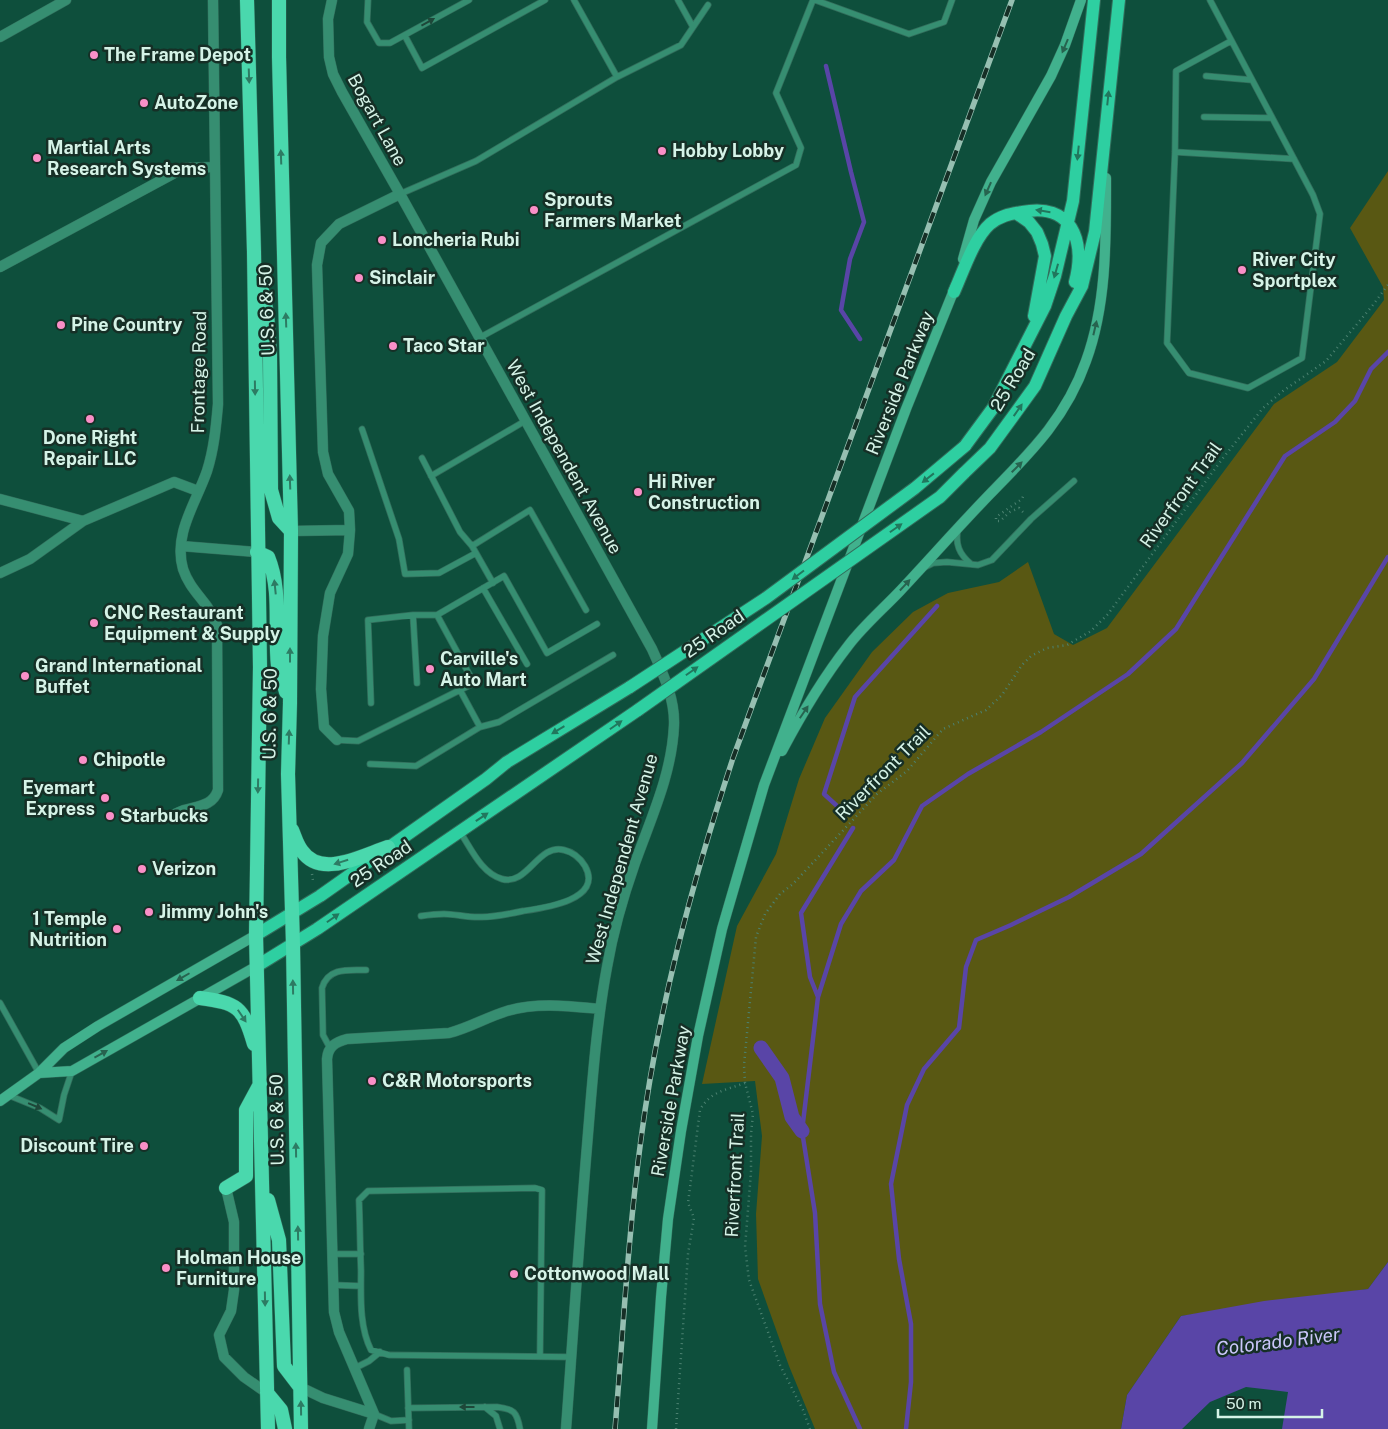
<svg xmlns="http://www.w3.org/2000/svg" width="1388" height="1429" viewBox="0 0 1388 1429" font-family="'Public Sans',sans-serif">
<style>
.green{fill:#595813}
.water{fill:#5945a7}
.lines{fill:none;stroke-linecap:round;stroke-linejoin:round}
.stream{stroke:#5945a7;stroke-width:4.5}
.canal{stroke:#5945a7;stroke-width:15}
.service-casing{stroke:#326d5b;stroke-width:7}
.minor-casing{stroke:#326d5b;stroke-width:11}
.secondary-casing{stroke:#326d5b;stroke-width:11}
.primary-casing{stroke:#326d5b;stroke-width:14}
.trunk-casing{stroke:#326d5b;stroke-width:15}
.path{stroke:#4c8271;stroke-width:2.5;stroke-dasharray:1 4;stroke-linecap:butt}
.service{stroke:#368e71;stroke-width:5.5}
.minor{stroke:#368e71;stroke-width:10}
.secondary{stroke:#41b18d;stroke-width:10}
.primary{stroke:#2ecfa1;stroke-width:12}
.trunk{stroke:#4ad8ad;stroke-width:14}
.rail-casing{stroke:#96bfb1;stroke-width:5.5}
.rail{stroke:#162f26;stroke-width:4;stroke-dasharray:11;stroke-linecap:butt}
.primary-bridge-casing{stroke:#326d5b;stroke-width:14;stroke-linecap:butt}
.primary-bridge{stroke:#2ecfa1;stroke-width:12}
.oneway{fill:#1e4739}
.oneway2{fill:#27634f}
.oneway3{fill:#2d7b63}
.oneway4{fill:#21775d}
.poi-dot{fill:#fa8fc7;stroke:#162f26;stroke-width:2}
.labels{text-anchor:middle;stroke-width:5;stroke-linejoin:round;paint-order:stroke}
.poi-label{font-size:18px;font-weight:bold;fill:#d5f3e7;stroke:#162f26;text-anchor:start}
.street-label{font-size:18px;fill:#d5f3e7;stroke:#162f26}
.water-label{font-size:19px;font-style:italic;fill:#cbc7fb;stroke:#162f26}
</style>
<rect width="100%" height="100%" fill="#0e4f3c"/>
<path class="green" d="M1388,171V1262L1368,1289L1181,1316L1127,1395L1121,1429H815L789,1366L758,1279L756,1214L762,1136L755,1081L702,1084L737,926L776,854L799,779L825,718L872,652L913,612L948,593L999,582L1028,562L1054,634L1073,645L1107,628L1274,404L1337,362L1384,300L1383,287L1350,228Z"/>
<path class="water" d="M1388,1262V1429H1282L1288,1392L1246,1387L1210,1402L1182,1429H1121L1127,1395L1181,1316L1264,1301L1368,1289Z"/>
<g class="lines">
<path class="stream" d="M826,66L851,172L864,222L850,259L841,310L860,339
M836,805L824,794L855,697L937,606
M853,828L801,913L810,977L818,997L802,1131L815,1213L820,1304L834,1372L860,1429
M818,997L841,924L861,891L894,860L922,806L968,774L1041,732L1128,674L1176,629L1285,456L1335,422L1355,401L1371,369L1388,352
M906,1429L911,1382V1324L899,1259L891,1184L907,1105L924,1069L959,1028L966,967L976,940L1011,925L1069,897L1141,854L1242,763L1314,679L1388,557"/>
<path class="canal" d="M761,1048L782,1078L792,1117L802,1131"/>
<g class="service-casing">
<path id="service" d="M368,0L367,22L379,43H390L469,0
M574,0L617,77
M678,0L693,27
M815,0L909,34L944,22L952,0
M1210,0L1313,195L1320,214L1302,358L1248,388L1189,373L1167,343L1175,152L1176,71L1231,41
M405,36L422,68L545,0
M1206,76L1252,80
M1204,117L1272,118
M1175,152L1294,159
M400,194L476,161L617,77L681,45L708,5
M479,338L796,165L801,148L776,93L813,0
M362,429L399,539L405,574L439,573L476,553
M422,458L460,532L472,546
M431,476L525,421
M958,529C955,544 959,554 971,564
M925,567L933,563L947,562L978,565L992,560L1031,519L1074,481
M493,583L472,546L530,510L586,610
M483,588L527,664
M413,615L417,683
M437,615L504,576L547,653L597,624
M480,727L499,722L613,655
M337,740L358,741L474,683L437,615H413L368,620L371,703
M370,764L416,766L480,727L460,690
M421,916C428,915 436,914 444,914C456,914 469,918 482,917C495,917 509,914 523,911C544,908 604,900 585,866C580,858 573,852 564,850C538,843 528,886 502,879C481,873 471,848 460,832
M0,1003L39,1073
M330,1048L323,1035L322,988C328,967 349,970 366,970
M8,1095L40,1108L59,1120L64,1095L72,1071
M331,1254H361
M332,1285L361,1286
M540,1355L542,1190L535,1188L368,1191L359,1200C360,1224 360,1247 361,1270C361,1296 359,1326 371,1350L389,1355L571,1357
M355,1368L369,1361L380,1352
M407,1370L409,1429
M485,1407L496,1416L500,1429
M408,1408L497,1407C514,1409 517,1412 520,1429
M374,1414L391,1421L409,1420"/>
</g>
<g class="minor-casing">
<path id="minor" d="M332,0L328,19L329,57L333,74L342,92L400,194L652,649C663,674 675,698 674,725C672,774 651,818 635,863C623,897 613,932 607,967C596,1026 592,1086 587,1146C579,1240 573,1335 566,1429
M0,37L66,0
M0,267L184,168L214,167
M0,499L83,521L174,482L198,491
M291,531L350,530
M181,546L257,552
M0,573L30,559L83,521
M337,740L324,727L321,689L323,636L330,593L348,554L350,530L349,511L328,474L323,452L317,265L321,243L339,224L400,194
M169,817C174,814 179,812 184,810C198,806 213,806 218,790L217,625C213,618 210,610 206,605C197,593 188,584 183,569C173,534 196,503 207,471C214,449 216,427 218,404L213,0
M226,1188L234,1222V1290L231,1311L219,1335L224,1357L244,1377L267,1393
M300,1387L323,1398L374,1414
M369,1429L374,1414L339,1332L334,1312L327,1059C328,1046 336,1042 347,1039L449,1033C469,1028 487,1017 507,1011C537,1002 569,1006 600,1009"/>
</g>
<g class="secondary-casing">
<path id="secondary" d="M963,259L974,220L991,182L1051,76L1065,45L1081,0
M782,751C801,715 823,678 848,646C863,626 883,609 900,591C930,559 959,526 990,494C1031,452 1066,418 1086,361C1107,304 1106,239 1106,178
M39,1073L72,1071L257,966
M0,1101L39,1073L64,1048L98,1026L256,935
M652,1429L661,1297L668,1219L681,1131L698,1036L722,929L764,785L906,409L956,285"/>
</g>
<g class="primary-casing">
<path id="primary" d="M1016,213L1029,222L1037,232L1042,244L1045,256L1034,316
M954,292C963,272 974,238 990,224C1000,216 1009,214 1022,212C1071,202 1086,240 1075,282
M965,446L993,408L1045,306L1055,276L1073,201L1094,0
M964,473L990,448L1035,386L1066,316L1082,286L1095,232L1119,0
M256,935L320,896L486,779L507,762L630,687
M257,966L317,929L638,710"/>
</g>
<g class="trunk-casing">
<path id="trunk" d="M247,0L254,252L260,667L256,935L268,1429
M279,0V57L291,531L290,703L288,774L293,945L301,1429
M260,281L267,313L270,355L271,490L279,518L291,531
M257,552L268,557C282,591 274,629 278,666C280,674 284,684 286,692
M292,830C295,837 297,845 302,851C321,879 363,855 388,847
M200,998C237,1003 243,1006 254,1044
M226,1188L246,1176V1110L260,1084
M268,1200L279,1240L284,1366L300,1387
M267,1393L281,1410L285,1429"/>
</g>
<path class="path" d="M1023,512L1019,508L1010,512L1000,521H996V517L1022,499L1024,494
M312,874L313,881
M676,1429L688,1254L694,1218L688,1203L700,1110C710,1091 727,1090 745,1083
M810,1429L803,1410L780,1365L749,1280L745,1247L751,1172V1134L753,1114L745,1083L744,1065L756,937L765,914L780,894L793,884L877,794L907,771L943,729L986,710L1002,695L1022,665L1031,656L1047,648L1067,645L1091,631L1108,614L1223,458L1263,408L1283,391L1326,361L1373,305L1388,285"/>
<use href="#service" class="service"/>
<use href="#minor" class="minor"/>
<use href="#secondary" class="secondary"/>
<use href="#primary" class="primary"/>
<use href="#trunk" class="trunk"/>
<g class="rail-casing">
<path id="rail" d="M615,1429C623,1333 628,1235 641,1139C658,1009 692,883 733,758L1012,0"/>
</g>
<use href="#rail" class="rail"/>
<g class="primary-bridge-casing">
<path id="primary-bridge" d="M630,687L766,598L915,488L965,446
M638,710L940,497L964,473"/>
</g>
<use href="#primary-bridge" class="primary-bridge"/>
</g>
<defs><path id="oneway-solid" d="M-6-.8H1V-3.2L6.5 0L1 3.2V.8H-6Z" transform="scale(1.25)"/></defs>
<g class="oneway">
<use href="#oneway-solid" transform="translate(428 22) rotate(-29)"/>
<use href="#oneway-solid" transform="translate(35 1106) rotate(23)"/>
<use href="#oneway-solid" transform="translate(467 1407) rotate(180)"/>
</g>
<g class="oneway2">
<use href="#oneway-solid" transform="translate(1065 46) rotate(113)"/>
<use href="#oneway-solid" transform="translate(988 189) rotate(114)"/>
<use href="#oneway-solid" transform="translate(1095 328) rotate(-77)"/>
<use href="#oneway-solid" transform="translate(1017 467) rotate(-45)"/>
<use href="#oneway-solid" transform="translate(905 585) rotate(-47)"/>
<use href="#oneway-solid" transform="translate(804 712) rotate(-56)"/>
<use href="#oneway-solid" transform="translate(183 977) rotate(150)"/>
<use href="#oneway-solid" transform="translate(101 1054) rotate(-29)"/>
</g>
<g class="oneway3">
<use href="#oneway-solid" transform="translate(249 76) rotate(88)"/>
<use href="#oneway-solid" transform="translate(281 157) rotate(-92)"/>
<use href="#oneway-solid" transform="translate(286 320) rotate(-92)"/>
<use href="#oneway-solid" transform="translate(255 388) rotate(89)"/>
<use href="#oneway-solid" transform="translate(290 482) rotate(-92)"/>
<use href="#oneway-solid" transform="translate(275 587) rotate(-96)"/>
<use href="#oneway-solid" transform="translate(290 655) rotate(-90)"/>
<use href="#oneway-solid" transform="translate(289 737) rotate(-88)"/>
<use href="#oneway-solid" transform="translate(258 786) rotate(91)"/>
<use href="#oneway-solid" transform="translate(341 862) rotate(163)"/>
<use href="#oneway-solid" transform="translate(293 987) rotate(-91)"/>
<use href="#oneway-solid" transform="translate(242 1016) rotate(56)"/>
<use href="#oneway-solid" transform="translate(296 1150) rotate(-91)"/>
<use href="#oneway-solid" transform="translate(298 1233) rotate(-91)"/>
<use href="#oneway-solid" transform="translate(265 1299) rotate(89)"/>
<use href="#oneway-solid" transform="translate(301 1408) rotate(-91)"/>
</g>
<g class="oneway4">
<use href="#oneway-solid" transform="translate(1108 98) rotate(-84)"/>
<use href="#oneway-solid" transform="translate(1078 153) rotate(96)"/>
<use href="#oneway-solid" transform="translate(1043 211) rotate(-171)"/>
<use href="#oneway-solid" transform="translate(1056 271) rotate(106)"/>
<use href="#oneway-solid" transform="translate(1018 410) rotate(-55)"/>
<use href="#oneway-solid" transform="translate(928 478) rotate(142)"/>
<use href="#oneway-solid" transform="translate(896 528) rotate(-35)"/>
<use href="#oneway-solid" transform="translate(798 575) rotate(143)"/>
<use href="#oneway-solid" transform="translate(692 671) rotate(-35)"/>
<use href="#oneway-solid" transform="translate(616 725) rotate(-35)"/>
<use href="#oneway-solid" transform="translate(558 730) rotate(149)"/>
<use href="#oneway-solid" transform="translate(482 817) rotate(-34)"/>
<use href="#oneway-solid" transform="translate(333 918) rotate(-35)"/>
</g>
<g class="poi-dot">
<circle cx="94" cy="55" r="5"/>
<circle cx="144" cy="103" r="5"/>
<circle cx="662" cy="151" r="5"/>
<circle cx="37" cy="158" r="5"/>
<circle cx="534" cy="210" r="5"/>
<circle cx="382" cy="240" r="5"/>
<circle cx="1242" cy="270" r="5"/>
<circle cx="359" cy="278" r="5"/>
<circle cx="61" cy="325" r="5"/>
<circle cx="393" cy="346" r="5"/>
<circle cx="90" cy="419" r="5"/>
<circle cx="638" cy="492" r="5"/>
<circle cx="94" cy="623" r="5"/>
<circle cx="430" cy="669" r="5"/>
<circle cx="25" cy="676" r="5"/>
<circle cx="83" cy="760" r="5"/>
<circle cx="105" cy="798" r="5"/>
<circle cx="110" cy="816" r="5"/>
<circle cx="142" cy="869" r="5"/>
<circle cx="149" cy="912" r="5"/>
<circle cx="117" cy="929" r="5"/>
<circle cx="372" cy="1081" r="5"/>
<circle cx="144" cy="1146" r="5"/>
<circle cx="166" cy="1268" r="5"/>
<circle cx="514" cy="1274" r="5"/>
</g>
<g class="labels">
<g class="poi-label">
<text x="104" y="61">The Frame Depot</text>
<text x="154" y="109">AutoZone</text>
<text x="47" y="154">Martial Arts<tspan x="47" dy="21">Research Systems</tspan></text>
<text x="672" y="157">Hobby Lobby</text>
<text x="544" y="206">Sprouts<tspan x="544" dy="21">Farmers Market</tspan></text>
<text x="392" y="246">Loncheria Rubi</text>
<text x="1252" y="266">River City<tspan x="1252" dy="21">Sportplex</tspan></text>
<text x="369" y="284">Sinclair</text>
<text x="71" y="331">Pine Country</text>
<text x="403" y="352">Taco Star</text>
<text x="90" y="444" text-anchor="middle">Done Right<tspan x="90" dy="21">Repair LLC</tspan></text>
<text x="648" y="488">Hi River<tspan x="648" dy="21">Construction</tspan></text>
<text x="104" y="619">CNC Restaurant<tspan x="104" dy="21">Equipment &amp; Supply</tspan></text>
<text x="440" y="665">Carville's<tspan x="440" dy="21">Auto Mart</tspan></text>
<text x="35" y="672">Grand International<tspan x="35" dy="21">Buffet</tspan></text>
<text x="93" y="766">Chipotle</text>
<text x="95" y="794" text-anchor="end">Eyemart<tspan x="95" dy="21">Express</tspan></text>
<text x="120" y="822">Starbucks</text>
<text x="152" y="875">Verizon</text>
<text x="159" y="918">Jimmy John's</text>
<text x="107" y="925" text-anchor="end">1 Temple<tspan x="107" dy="21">Nutrition</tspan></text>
<text x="382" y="1087">C&amp;R Motorsports</text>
<text x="134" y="1152" text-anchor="end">Discount Tire</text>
<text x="176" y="1264">Holman House<tspan x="176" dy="21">Furniture</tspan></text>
<text x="524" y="1280">Cottonwood Mall</text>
</g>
<g class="street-label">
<text transform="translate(377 120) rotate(61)" y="6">Bogart Lane</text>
<text transform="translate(267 310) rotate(-92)" y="6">U.S. 6 &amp; 50</text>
<text transform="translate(199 372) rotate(-89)" y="6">Frontage Road</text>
<text transform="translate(1013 380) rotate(-59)" y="6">25 Road</text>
<text transform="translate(900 383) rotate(-68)" y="6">Riverside Parkway</text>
<text transform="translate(564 457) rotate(61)" y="6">West Independent Avenue</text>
<text transform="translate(1181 495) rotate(-54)" y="6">Riverfront Trail</text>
<text transform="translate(714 634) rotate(-35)" y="6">25 Road</text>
<text transform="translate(270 714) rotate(-89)" y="6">U.S. 6 &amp; 50</text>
<text transform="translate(883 773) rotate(-45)" y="6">Riverfront Trail</text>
<text transform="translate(622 859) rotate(-74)" y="6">West Independent Avenue</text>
<text transform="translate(381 864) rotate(-34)" y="6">25 Road</text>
<text transform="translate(671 1101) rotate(-80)" y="6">Riverside Parkway</text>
<text transform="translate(277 1120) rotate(-91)" y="6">U.S. 6 &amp; 50</text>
<text transform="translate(735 1175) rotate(-87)" y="6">Riverfront Trail</text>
</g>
<g class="water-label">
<text transform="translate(1278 1341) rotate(-7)" y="7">Colorado River</text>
</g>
</g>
<path d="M1218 1409v8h104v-8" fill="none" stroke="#d5f3e7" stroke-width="2.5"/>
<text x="1226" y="1409" font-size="15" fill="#d5f3e7" stroke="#162f26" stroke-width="4" paint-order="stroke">50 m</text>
</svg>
